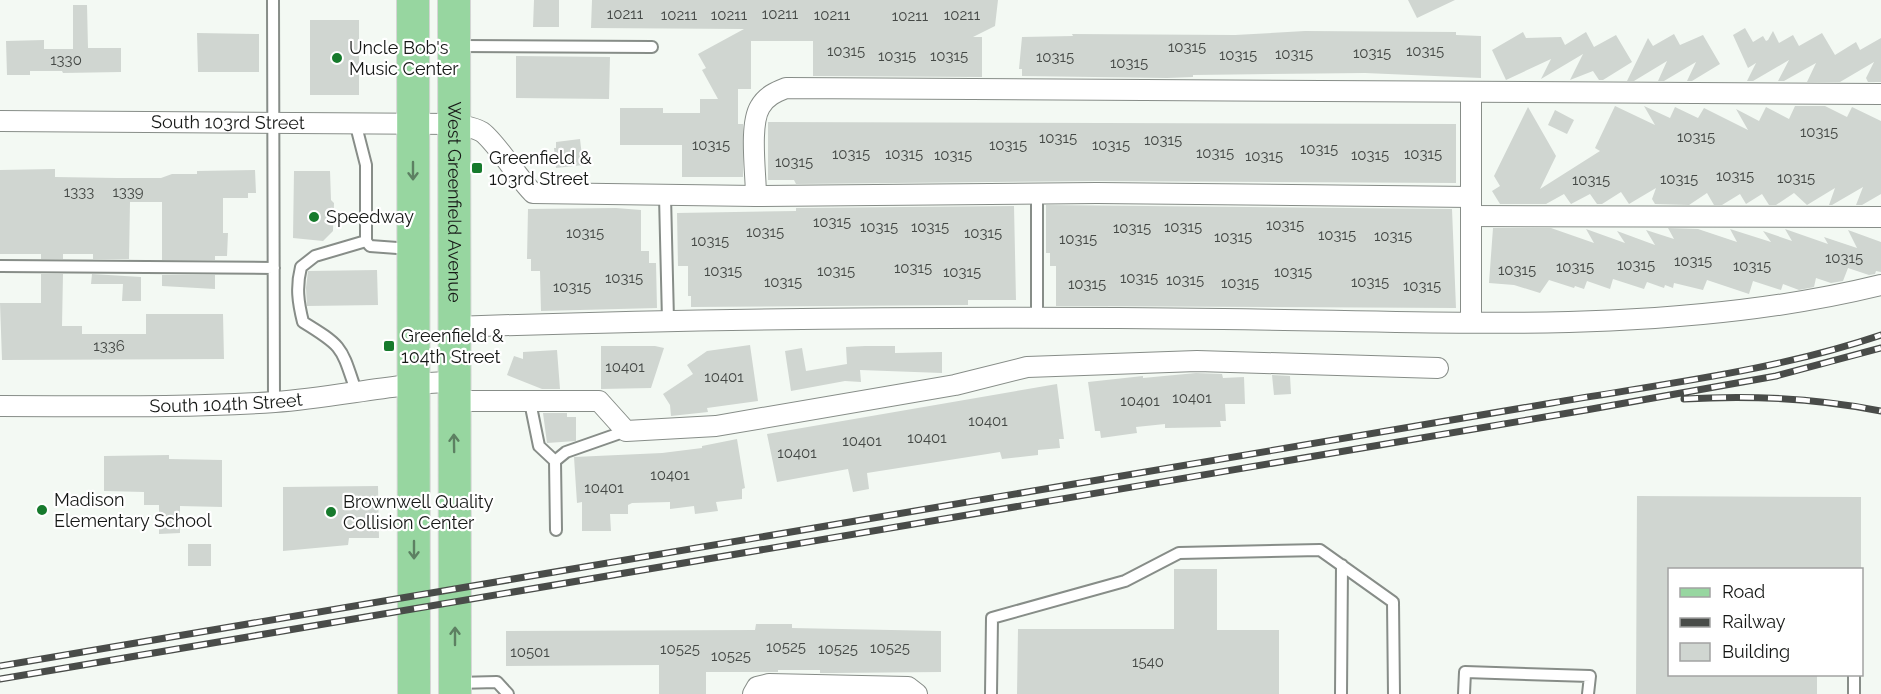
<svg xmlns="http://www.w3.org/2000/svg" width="1881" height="694" viewBox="0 0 1881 694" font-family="Raleway,sans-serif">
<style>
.building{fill:#d0d6d1}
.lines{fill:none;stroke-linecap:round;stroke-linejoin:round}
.service-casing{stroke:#878d88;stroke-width:14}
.minor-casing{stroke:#878d88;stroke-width:22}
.primary-casing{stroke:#d5d5d5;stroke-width:34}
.service{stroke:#fff;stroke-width:10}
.minor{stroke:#fff;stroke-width:20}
.primary{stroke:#97d6a0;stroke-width:32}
.rail-casing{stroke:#494c49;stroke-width:7}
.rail{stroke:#fff;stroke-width:4.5;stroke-dasharray:14;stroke-linecap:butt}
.oneway{stroke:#5d8062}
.poi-dot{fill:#167a2c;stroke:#fff;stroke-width:2}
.labels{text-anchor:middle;stroke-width:4.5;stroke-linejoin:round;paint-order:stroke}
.number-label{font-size:15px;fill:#444845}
.poi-label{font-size:18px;fill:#161816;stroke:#fff;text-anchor:start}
.street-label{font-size:18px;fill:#161816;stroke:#fff}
</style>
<rect width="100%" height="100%" fill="#f3f9f3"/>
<path class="building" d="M534,0H559V27H533Z
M592,0H998L995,26L973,37H982V77L813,76V41H751V89H738V124H743V177H682V145H620V108H663V113H700V99H718L702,70L706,68L698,54L744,29L591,28Z
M1408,0H1455L1417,18Z
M73,5H87L88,48H121V72L63,73L62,71H30V75H7L6,41L44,40V49H73Z
M310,20H359V95H310Z
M1745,28L1753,42L1763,36L1766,41L1768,40L1773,31L1779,43L1793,35L1799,46L1822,33L1835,55L1856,42L1860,50L1881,38V82H1868L1866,78L1874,62L1840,82H1807L1816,63L1784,81H1778L1789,60L1753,81H1747L1756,63L1748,68L1733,35Z
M1305,31L1456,32V35L1481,36V78L1365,73L1193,75V77L1167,78L1022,76V69H1019L1022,37L1073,36L1072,34L1235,35Z
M1523,32L1526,38L1561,37L1565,45L1586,32L1594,47L1616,35L1632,62L1603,80H1599L1593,71L1570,80L1583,54L1541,79L1551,59L1506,80L1492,50Z
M197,33L259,34V72H198Z
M1674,34L1680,45L1703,35L1720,64L1692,81H1687L1696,62L1664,81H1658L1667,61L1634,81H1627L1648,38L1653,46Z
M516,56L610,57L609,99L516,98Z
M1615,106L1655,125L1644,106L1670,118L1675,107L1698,118L1704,108L1748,130L1736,109L1759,121L1766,107L1789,119L1795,106H1825L1847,117L1852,107L1881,121V194L1862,205H1856L1863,187L1832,205H1829L1835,188L1807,205L1794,193L1776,205H1769L1762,194L1746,204L1740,194L1722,205H1714L1707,193L1689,205L1655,204L1652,199L1656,188L1629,204L1621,192L1602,204H1597L1590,194L1571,204L1564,194L1546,204H1500L1492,191L1500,186L1494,176L1528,107L1556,156L1540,189L1600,151L1595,148Z
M1555,110L1574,120L1567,134L1548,125Z
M768,122L1456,124V183L1097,181L796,184L794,180H768Z
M580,139L583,165L556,168L554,148H556V142Z
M55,169V177L117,178H161L172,174H197V171L255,170L256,193H248V198H223V233H228L227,256H215V260H162V202H130L129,259H93V254H63V259H41V254H0V170Z
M294,171H330L331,200L334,203L333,231L323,241L293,238Z
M1046,205L1452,209L1456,308L1056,306V266H1050V253H1046Z
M1014,206L1016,300H968V305L691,307V296H688V266H678L677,213L796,211V208Z
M616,208L641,210V251H649V263H656L657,308L541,311L540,271H531V259H527L528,209Z
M1493,228H1551L1594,243L1586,229L1625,243L1617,231L1655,245L1646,230L1674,239L1668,228L1698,229L1737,242L1730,229L1771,242L1763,231L1792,241L1785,229L1828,244L1824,237L1857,248L1848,230L1881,242V272L1876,271L1875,274L1869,275L1848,268L1843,281L1831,283L1816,278L1814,287L1799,290L1783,284L1781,290L1753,281L1749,294L1707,280L1703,290L1674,283L1673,288L1665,285L1664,288L1647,282L1644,289L1613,279L1610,289L1587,281L1584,289L1575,286L1574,288L1549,280L1540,293L1514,285L1489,283Z
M377,270L378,305L307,306L306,288L308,271Z
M41,274H63L62,326H82V334H146V314H223L224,359L2,360L0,303H41Z
M92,274L141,277V301H122L123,284H91Z
M162,275H215V289L162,286Z
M750,345L758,401L707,408L708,412L671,416L670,405L663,394L693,374L687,365L707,351Z
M601,346H655L664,348L651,388L601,389Z
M865,346H895V353L942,352V373L860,370L861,382L845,381L791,391L785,351L802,348L806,371L847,364L846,347Z
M557,350L560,389H542L507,375L514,356L523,359V352Z
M1196,373L1222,374L1223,378L1244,377L1245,404H1225L1226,421H1220L1221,427L1165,428V424L1136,427L1137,433L1101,438L1100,431H1095L1088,382L1143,376V378Z
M1272,375L1290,376L1291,394L1274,395Z
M1057,384L1064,439H1059L1060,448L1038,450V455L1002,459L1000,452L867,473L869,489L853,492L848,469L777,482L767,434Z
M543,413H567V417H576V441L547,443Z
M737,439L745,488L742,489V499L716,502L718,511L695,514L694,506L670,509V502L632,503L628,505V514H610L611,531H582V502L577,503L574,457L662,453L702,448V446Z
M169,455V459L222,460V507L180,506V533L159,534V505H144V492L104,491V456Z
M378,486L379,538H349L348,545L283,551V487Z
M1637,496L1861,497V570H1670V675H1817V694H1636Z
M188,544H211V566H188Z
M1174,569H1217V630H1279V694H1017L1018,629H1174Z
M756,624H792V628L941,631V672L832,673H820V670H778V672H706V694H659V665L506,666V631L755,630Z"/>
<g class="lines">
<g class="service-casing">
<path id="service" d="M273,0L274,402
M457,46L652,47
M355,122L366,165V241L370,246L411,249
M1037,194V318
M665,196L668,320
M0,266L274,268
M356,391C341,347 344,347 303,322C298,302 296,287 301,267L315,256L366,241
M530,402L539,446L555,461L566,452L626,431
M555,461L556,530
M456,683L497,682L508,694
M991,694L992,618L1125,581L1179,553L1320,550L1393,602L1394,694
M1341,694L1342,565
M1464,694L1465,672L1590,676L1588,694
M1854,694V674"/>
</g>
<g class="minor-casing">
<g id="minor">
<path id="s1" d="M0,121L455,124C463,126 474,127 482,132C497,143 516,176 533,193L756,196L1097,193L1471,197"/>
<path d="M756,196C756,174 749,125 760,107C766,96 776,92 786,88L1881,94"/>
<path d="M1471,216L1881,217"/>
<path d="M1471,322V92"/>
<path d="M453,327C710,318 966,316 1223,319C1439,321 1670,337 1881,285"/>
<path d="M453,401H599L626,431L716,426L955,385L1027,367L1197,361L1438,368"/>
<path id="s2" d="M0,406C92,406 184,408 275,402C335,398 393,383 453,382"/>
<path d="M753,694L757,687L769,684L908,687L917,694"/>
</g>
</g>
<g class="primary-casing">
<g id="primary">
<path d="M413,0L414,694"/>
<path id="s3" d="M454,0L455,694"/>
</g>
</g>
<use href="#service" class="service"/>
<use href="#minor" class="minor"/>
<use href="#primary" class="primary"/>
<g class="rail-casing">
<path id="rail" d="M1684,399C1751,395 1815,398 1881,411
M0,666L1552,403C1661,384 1775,371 1881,335
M0,679L1586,410L1776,376L1881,348"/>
</g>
<use href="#rail" class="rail"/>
</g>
<defs><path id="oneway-shaft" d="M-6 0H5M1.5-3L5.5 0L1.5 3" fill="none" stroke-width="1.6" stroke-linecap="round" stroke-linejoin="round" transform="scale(1.5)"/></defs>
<g class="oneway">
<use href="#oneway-shaft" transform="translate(413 171) rotate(90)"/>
<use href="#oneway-shaft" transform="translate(454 443) rotate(-91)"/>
<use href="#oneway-shaft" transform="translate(414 550) rotate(90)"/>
<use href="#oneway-shaft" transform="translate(455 636) rotate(-90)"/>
</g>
<g class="poi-dot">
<circle cx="337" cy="58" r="6"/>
<rect x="471" y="162" width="12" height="12" rx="3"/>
<circle cx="314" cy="217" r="6"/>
<rect x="383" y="340" width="12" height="12" rx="3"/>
<circle cx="42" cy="510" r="6"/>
<circle cx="331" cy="512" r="6"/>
</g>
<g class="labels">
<g class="number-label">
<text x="625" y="19">10211</text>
<text x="780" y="19">10211</text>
<text x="679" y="20">10211</text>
<text x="729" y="20">10211</text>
<text x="832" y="20">10211</text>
<text x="962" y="20">10211</text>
<text x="910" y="21">10211</text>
<text x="1187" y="52">10315</text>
<text x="846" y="56">10315</text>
<text x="1425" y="56">10315</text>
<text x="1372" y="58">10315</text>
<text x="1294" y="59">10315</text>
<text x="1238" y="60">10315</text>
<text x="897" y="61">10315</text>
<text x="949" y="61">10315</text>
<text x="1055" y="62">10315</text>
<text x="66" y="65">1330</text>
<text x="1129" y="68">10315</text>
<text x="1819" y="137">10315</text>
<text x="1696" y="142">10315</text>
<text x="1058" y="143">10315</text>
<text x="1163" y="145">10315</text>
<text x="711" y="150">10315</text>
<text x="1008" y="150">10315</text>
<text x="1111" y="150">10315</text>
<text x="1319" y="154">10315</text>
<text x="1215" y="158">10315</text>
<text x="851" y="159">10315</text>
<text x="904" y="159">10315</text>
<text x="1423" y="159">10315</text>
<text x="953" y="160">10315</text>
<text x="1370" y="160">10315</text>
<text x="1264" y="161">10315</text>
<text x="794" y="167">10315</text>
<text x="1735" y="181">10315</text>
<text x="1796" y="183">10315</text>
<text x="1679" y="184">10315</text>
<text x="1591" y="185">10315</text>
<text x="79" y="197">1333</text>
<text x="128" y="197">1339</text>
<text x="832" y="227">10315</text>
<text x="1285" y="230">10315</text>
<text x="879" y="232">10315</text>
<text x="930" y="232">10315</text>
<text x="1183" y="232">10315</text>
<text x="1132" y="233">10315</text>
<text x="765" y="237">10315</text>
<text x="585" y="238">10315</text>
<text x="983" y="238">10315</text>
<text x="1337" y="240">10315</text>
<text x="1393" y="241">10315</text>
<text x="1233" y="242">10315</text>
<text x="1078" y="244">10315</text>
<text x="710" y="246">10315</text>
<text x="1844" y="263">10315</text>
<text x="1693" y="266">10315</text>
<text x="1636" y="270">10315</text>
<text x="1752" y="271">10315</text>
<text x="1575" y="272">10315</text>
<text x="913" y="273">10315</text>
<text x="1517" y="275">10315</text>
<text x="723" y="276">10315</text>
<text x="836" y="276">10315</text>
<text x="962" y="277">10315</text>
<text x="1293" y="277">10315</text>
<text x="624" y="283">10315</text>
<text x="1139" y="283">10315</text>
<text x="1185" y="285">10315</text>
<text x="783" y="287">10315</text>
<text x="1370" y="287">10315</text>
<text x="1240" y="288">10315</text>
<text x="1087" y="289">10315</text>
<text x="1422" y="291">10315</text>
<text x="572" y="292">10315</text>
<text x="109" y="351">1336</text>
<text x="625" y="372">10401</text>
<text x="724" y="382">10401</text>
<text x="1192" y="403">10401</text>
<text x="1140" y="406">10401</text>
<text x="988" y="426">10401</text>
<text x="927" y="443">10401</text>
<text x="862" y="446">10401</text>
<text x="797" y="458">10401</text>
<text x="670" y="480">10401</text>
<text x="604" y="493">10401</text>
<text x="786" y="652">10525</text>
<text x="890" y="653">10525</text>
<text x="680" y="654">10525</text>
<text x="838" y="654">10525</text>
<text x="530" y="657">10501</text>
<text x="731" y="661">10525</text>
<text x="1148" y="667">1540</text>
</g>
<g class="poi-label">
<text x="349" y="54">Uncle Bob's<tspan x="349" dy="21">Music Center</tspan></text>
<text x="489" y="164">Greenfield &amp;<tspan x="489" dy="21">103rd Street</tspan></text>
<text x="326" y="223">Speedway</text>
<text x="401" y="342">Greenfield &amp;<tspan x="401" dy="21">104th Street</tspan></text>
<text x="54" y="506">Madison<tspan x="54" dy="21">Elementary School</tspan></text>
<text x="343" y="508">Brownwell Quality<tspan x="343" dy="21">Collision Center</tspan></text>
</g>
<g class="street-label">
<text dy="6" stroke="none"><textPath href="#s1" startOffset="228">South 103rd Street</textPath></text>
<text dy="6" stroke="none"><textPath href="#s3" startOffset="202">West Greenfield Avenue</textPath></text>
<text dy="6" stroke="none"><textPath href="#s2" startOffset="226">South 104th Street</textPath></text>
</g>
</g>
<rect x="1668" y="568" width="195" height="108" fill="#ffffff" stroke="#a2a3a2" stroke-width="1.5"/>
<rect x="1680" y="588" width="30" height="9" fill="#97d6a0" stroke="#a2a3a2" stroke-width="1.5"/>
<text x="1722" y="598" font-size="18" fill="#161816">Road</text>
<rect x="1680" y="618" width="30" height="9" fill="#494c49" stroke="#a2a3a2" stroke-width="1.5"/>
<text x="1722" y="628" font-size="18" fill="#161816">Railway</text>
<rect x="1680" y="643" width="30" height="18" fill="#d0d6d1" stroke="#a2a3a2" stroke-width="1.5"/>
<text x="1722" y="658" font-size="18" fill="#161816">Building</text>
</svg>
